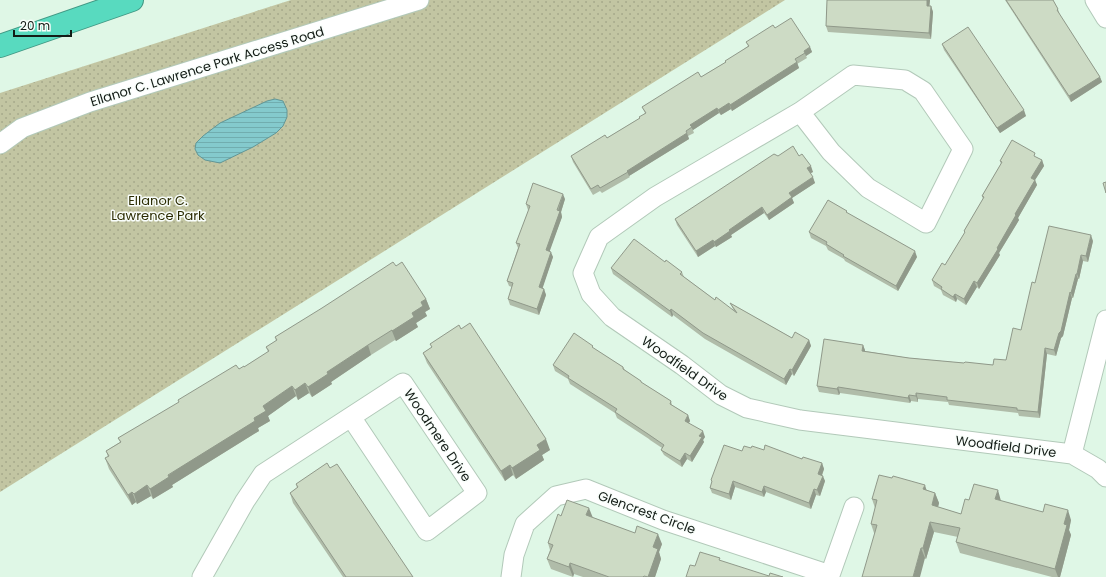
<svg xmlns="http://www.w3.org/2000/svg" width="1106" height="577" viewBox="0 0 1106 577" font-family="Poppins,sans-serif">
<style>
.park{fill:url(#park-dots)}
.water{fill:url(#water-rules);stroke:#629696}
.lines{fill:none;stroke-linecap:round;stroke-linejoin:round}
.street-casing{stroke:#b2c9b9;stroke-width:21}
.highway-casing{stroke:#409884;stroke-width:24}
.street{stroke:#fff;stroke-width:19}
.highway{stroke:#58dabf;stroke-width:22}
.wall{fill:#b0bca9}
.shaded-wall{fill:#90998a}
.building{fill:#cddbc5;stroke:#90998a}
.labels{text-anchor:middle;stroke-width:3;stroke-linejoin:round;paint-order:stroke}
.street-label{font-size:13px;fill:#131c16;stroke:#f9fefb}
.park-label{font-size:13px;fill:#2c2d03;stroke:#f9fefb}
</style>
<defs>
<pattern id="park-dots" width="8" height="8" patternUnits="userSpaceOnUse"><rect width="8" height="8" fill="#c2c5a2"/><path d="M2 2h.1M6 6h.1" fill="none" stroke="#a6a98b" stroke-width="1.8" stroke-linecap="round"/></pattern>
<pattern id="water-rules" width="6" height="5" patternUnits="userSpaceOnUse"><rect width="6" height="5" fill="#84cacd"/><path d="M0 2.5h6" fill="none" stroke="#71adaf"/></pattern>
</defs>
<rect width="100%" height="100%" fill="#dff7e6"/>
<path class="park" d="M291,0H785L0,492V93Z"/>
<path class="water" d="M275,99L283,101L287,110V117L283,126L276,133L253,147L220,163L205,160L198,155L195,149L196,143L203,136L220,123L267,101Z"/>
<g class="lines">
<g class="street-casing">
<path id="street" d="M1095,0L1106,18
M800,112L831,152L868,188L926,223L963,149L923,91L905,80L853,75L800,112L655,197L599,237L583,273L591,294L612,317L682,365L721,395L747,408L800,420L1072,454L1098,469L1106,477
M0,144L22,128L90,102L419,0
M1072,454L1106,320
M830,575L854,507
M202,577L245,501L263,474L403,383L477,493L427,531L351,417
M511,577L514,555L525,524L556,496L586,489L663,520L830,575V577"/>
</g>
<g class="highway-casing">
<path id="highway" d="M0,46L132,0"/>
</g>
<use href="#street" class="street"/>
<use href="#highway" class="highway"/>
</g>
<path class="wall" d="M827,0H930L929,6H931L933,12L931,39L828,32L826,26Z
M1005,0H1053L1058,9L1060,15L1100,77L1102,82L1071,102Z
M775,28L810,47L812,52L806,56L807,58L797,64L799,68L732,111L731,109L721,115L719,113L693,130L694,133L688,136L689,139L629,176L630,177L602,193L600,191L593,195L573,162L571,156L607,138L640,118L645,113L642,107L701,77L726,62L748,46L746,42Z
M942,44L1026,116L1000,133L944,50Z
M778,156H799L813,172L810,173L815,183L792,198L794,203L769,220L764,213L731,235L732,237L716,247L715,246L698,257L677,225L675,219Z
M1036,157L1042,160L1044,166L1035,180L1037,185L1018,218L1019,220L999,253L1000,255L979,289L977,287L966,305L957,299L956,302L943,295L941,290L934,286L932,280L945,265L965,232L964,231L983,199L982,196L1001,164L1000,161Z
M565,199L561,212L562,217L549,251L553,257L542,288L544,289L546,295L539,315L510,305L508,299L512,287L509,286L507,281L518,248L516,243L529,210H528L526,204Z
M848,214L917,257L898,291L845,261L844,259L828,250L826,246L811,238L809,232Z
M1093,241L1088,262L1083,261L1079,279H1078L1073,298H1072L1063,336L1061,338L1056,356L1047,354L1040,418L1019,416L1018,413L949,405L948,402L918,399V402L911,401L910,403L840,393L839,395L819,392L817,386L863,345L865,351L909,358L964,363L993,365L1006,360L1021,330Z
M665,262L682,272L684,277L715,300L734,311L730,303L792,338L809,340L811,346L794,376L792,374L786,385L705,339L673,315L672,317L613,274L611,268Z
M396,266L426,299L430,309L425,312L427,316L416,323L418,327L396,341L395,340L371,355L331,382L332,384L312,397L309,393L298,400L296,396L268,416L270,421L258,428L259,431L172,485L173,487L153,499L151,496L137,504L136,502L132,505L109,469L105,458L108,457L106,451L120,442L118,438L239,369L244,367L268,352L266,347L276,341L275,337Z
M430,344L550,450L542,455L544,460L516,479L513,475L505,481L427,363L423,353L432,347Z
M593,348L623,367L625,370L642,383L671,401L672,405L688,415L690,421L689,423L705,437L703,440L704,442L692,462L687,459L682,467L664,455L661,450L662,448L650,440L649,439L617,418L615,413L570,384L568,379L555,371L553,365Z
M751,448L764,450L822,463L824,469L822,476L825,481L820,496L816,495L811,509L766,492L764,497L735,487L731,500L712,493L710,488L712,482L711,480L742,451Z
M330,468L413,577H343L293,503L290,493L297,488L296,484Z
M892,478L935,493L939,503L938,507L961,514L969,500L1001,501L1071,520L1069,530L1071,535L1060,577H1052L960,553L956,542L958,537L934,532L926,559L874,533L871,524L875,508L872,499Z
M561,516L592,517L662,544L659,552L661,559L655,577H583L574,574L573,577L551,569L547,559L550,550L548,543Z"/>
<path class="shaded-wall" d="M927,0H930L929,11L927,6Z
M931,6L933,12L931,39L929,33Z
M810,47L812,52L806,56L804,51Z
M797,62L799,68L732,111L730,105Z
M1100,77L1102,82L1071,102L1069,96Z
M729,103L731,109L721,115L718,110Z
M717,108L719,113L693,130L690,125Z
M1024,110L1026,116L1000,133L997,128Z
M687,133L689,139L629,176L627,171Z
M1042,160L1044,166L1035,180L1037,185L1018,218L1019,220L999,253L1000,255L979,289L977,283L997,248L1015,214L1031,178Z
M811,166L813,172L809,174L807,168Z
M813,177L815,183L792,198L794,203L769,220L767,215L789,193Z
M563,194L565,199L561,212L562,217L548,256L546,250Z
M762,207L764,213L731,235L732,237L716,247L714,242L729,230Z
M1091,235L1093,241L1088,262L1086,256Z
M713,240L715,246L698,257L696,251Z
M915,251L917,257L898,291L896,286Z
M551,252L553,257L541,293L539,287Z
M1081,255L1083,261L1079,279L1077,274Z
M1076,274L1078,279L1073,298L1071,293Z
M974,281L977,287L966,305L964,299Z
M544,289L546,295L539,315L537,309Z
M1070,292L1072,298L1063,336L1061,338L1056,356L1054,350Z
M955,294L957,299L956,302L953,297Z
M426,299L430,309L425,312L427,316L416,323L418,327L396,341L392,331L412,313L421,302Z
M671,309L673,315L672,317L670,311Z
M809,340L811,346L794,376L792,370Z
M368,345L371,355L331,382L332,384L312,397L308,387L327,372Z
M863,345L865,350V356L862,351Z
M1045,348L1047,354L1040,418L1038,412Z
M790,369L792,374L786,385L784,379Z
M305,383L309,393L298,400L295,390Z
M292,386L296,396L268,416L270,421L258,428L259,431L172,485L173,487L153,499L150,489L263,406Z
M838,387L840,393L839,395L837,389Z
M916,393L918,399V402L916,396Z
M909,395L911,401L910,403L908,398Z
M688,415L690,421L687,426L685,421Z
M703,431L705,437L703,440L704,442L692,462L690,456L699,436Z
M546,439L550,450L542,455L544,460L516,479L512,468L537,445Z
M685,453L687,459L682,467L680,461Z
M822,463L824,469L820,480L818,474Z
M510,465L513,475L505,481L501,471Z
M823,476L825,481L820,496L817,490Z
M733,481L735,487L731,500L729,494Z
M147,485L151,496L137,504L134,494Z
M925,485L928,495L923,489Z
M764,486L766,492L764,497L762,492Z
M814,489L816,495L811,509L809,503Z
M998,490L1001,501L995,499Z
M132,492L136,502L132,505L128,495Z
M935,493L939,503L936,515L932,505Z
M589,508L593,518L586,515Z
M1068,510L1071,520L1069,530L1071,535L1060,577H1058L1055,569L1064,524Z
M930,522L934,532L926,559L923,548Z
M658,534L662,544L659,552L661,559L655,577H648L653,547Z
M921,548L925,558L920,577H913Z
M570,563L574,574L573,577L569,567Z"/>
<path class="building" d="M827,0H927V6H931L929,33L826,26Z
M1006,0H1053L1058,9L1057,10L1100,77L1069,96Z
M791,18L810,47L804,51L805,53L795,59L797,62L730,105L729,103L718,110L717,108L690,125L692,127L686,131L687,133L627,171L628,172L600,188L598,185L591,189L571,156L605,135L607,138L640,118L639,117L646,113L642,107L698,72L701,77L726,62L725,61L749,46L746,42L773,25L775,28Z
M968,27L1024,110L997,128L942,44Z
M1012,140L1035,153L1034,156L1042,160L1031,178L1035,180L1015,214L1016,215L997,248L998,249L977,283L974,281L964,299L955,294L953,297L941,289L942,287L932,280L942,263L945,265L965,232L964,231L984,197L982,196L1002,162L1000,161Z
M793,146L799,156L802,154L811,166L807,168L813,177L789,193L792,197L767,215L762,207L729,230L730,231L714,242L713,240L696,251L675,219L774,154L778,156Z
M1106,182V193L1103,183Z
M533,183L563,194L557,210L560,211L546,250L551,252L539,287L544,289L537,309L508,299L513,283L507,281L520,244L516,243L530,206L526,204Z
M828,200L847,211L846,212L915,251L896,286L843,256L844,255L826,244L827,242L809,232Z
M1049,226L1091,235L1086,256L1081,255L1077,274H1076L1071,293L1070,292L1061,331L1059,333L1054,350L1045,348L1038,412L1017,410V408L947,400V397L916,393V396L909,395L908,398L838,387L837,389L817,386L824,339L863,345L862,351L909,358L964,363L965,362L993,365L994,359L1006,360L1013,328L1021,330L1032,282L1035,283Z
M634,239L665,262L666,260L682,272L680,274L715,300L716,297L737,313L730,303L792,338L795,332L809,340L792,370L790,369L784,379L703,333L671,309L670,311L611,268Z
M393,262L396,266L402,262L426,299L421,302L423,306L412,313L414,317L392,331V330L368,345L327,372L328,374L308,387L305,383L295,390L292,386L263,406L266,411L254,418L255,421L168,475L169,477L150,489L147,485L134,494L132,492L128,495L105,458L109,456L106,451L121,442L118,438L179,402L178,400L236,365L239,369L244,366V367L269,351L266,347L277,340L275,337L322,308Z
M470,323L546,439L537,445L540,450L512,468L510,465L501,471L423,353L432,347L430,344L459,325L461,329Z
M574,333L593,346L592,347L623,367V369L641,381V382L671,401L670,404L688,415L685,421L703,431L699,436L702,437L690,456L685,453L680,461L661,450L664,445L648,434L615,412L617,409L568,378L569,376L553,365Z
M724,445L742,451L744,446L751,448L752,446L764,450L765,445L802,459L803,457L822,463L818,474L823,476L817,490L814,489L809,503L764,486L762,492L733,481L729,494L710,488L712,481L711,480Z
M327,463L330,468L337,464L413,577H346L290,493L298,487L296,484Z
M879,475L892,478L893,476L925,485L923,489L935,493L932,505L961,514L965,499L969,500L974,484L998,490L995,499L1043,512L1045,504L1068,510L1064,524L1067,525L1055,569L956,542L960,528L930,522L923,548H921L913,577H862L877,525L871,524L877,500L872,499Z
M567,500L589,508L586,515L635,533L637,526L658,534L653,547L658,549L648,577L644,576L643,577H609L570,563L569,567L547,559L553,545L548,543L558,514L561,516Z
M700,552L720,558L719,560L769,576L770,573L783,577H686L690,565L695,566Z"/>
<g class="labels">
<g class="street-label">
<text transform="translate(207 66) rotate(-17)" y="5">Ellanor C. Lawrence Park Access Road</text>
<text transform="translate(685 368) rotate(35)" y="5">Woodfield Drive</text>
<text transform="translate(438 435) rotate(56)" y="5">Woodmere Drive</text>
<text transform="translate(1006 446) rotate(7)" y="5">Woodfield Drive</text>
<text transform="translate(647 512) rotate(20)" y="5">Glencrest Circle</text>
</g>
<g class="park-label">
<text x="158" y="205">Ellanor C.<tspan x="158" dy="15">Lawrence Park</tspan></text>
</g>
</g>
<path d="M14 30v6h57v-6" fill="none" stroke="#131c16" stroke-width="2"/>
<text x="20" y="30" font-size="12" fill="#131c16" stroke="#f9fefb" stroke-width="3" paint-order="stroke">20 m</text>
</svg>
